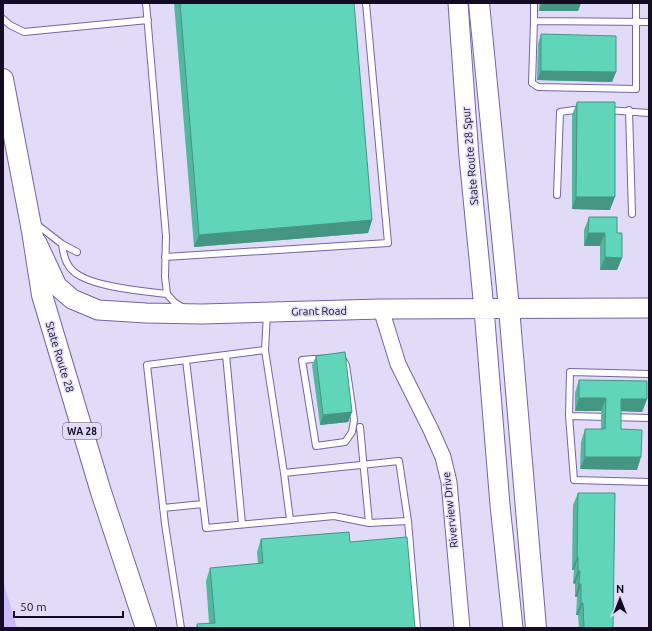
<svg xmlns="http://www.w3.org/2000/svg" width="652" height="631" viewBox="0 0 652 631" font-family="Ubuntu,sans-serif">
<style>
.water{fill:#cbbbfc}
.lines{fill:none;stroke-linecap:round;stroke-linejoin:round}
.service-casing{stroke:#7564a3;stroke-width:8}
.tertiary-casing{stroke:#7564a3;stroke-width:17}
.primary-casing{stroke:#7564a3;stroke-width:21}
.trunk-casing{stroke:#7564a3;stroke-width:22}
.service{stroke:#fff;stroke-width:6}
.tertiary{stroke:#fff;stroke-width:15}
.primary{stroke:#fff;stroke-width:19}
.trunk{stroke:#fff;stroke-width:20}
.wall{fill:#53b7a0}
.shaded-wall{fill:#449582}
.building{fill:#61d5ba;stroke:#449582}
.labels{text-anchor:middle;stroke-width:3;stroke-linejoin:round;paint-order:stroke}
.shield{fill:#e1dbf7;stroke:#514a63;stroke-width:1}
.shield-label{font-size:10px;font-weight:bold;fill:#130c24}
.street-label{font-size:11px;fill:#130c24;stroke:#e1dbf7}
</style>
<rect width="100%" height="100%" fill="#e1dbf7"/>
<path class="water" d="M3,581L17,628H3Z"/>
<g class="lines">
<g class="service-casing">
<path id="service" d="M146,3L166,236L165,277L167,294L174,302L182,307
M534,3V21L649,22
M3,19L10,25L24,32L148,20
M534,21L532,83L538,87L636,89V3
M607,110L649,113
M629,110L632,214
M557,195L560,112L582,109
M35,223L62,244L77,252
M62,244C63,253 65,263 72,270C88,287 144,291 167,294
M165,257L388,243L366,3
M265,350L284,473L290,520
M226,355L242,524
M342,358L346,365L354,420L352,432L345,442L316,446L302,360L313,359Z
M186,360L206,528L334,516L369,523L408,521
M649,374L570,372L569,416L649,418
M569,416L574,480L649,482
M360,427L369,523
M284,473L399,461L408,521L417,628
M163,508L203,504
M181,628L165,524L147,365L265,350L267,314"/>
</g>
<g class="tertiary-casing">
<path id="tertiary" d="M381,309L398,364L431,430L443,457L449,482L462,628"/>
</g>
<g class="primary-casing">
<path id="primary" d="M458,3L469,157L484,309L500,505L513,628
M37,243L57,286L72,299L98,310L146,313L202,314L381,309L649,308"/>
</g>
<g class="trunk-casing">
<path id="trunk" d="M479,3L509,308L536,628
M3,79L32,231L42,295L101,492L146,628"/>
</g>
<use href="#service" class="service"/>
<use href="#tertiary" class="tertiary"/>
<use href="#primary" class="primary"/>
<use href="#trunk" class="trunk"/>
</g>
<path class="wall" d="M174,3H354L372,220L368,233L194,247Z
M539,3H581L578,11H539Z
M541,34L616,72L612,82L537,80L538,44Z
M577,102L610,210L572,209V115Z
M589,217L617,233L622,258L617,270H600V246H584V230Z
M316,356L352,412L348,422L320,425L312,365Z
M579,380L647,399L642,412L621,411V429L637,470L580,469L581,442L585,429H601V411H575V393Z
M578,493L613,628H579L578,615H576L577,597H575V584L573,583L574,570H572L573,505Z
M261,539L350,542L415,628H196L197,624L209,623L206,581L210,568L258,564L257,552Z"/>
<path class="shaded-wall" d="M542,3H581L578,11H539Z
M541,71L616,72L612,82L537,80Z
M576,197H615L610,210L572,209Z
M372,220L368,233L194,247L199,235Z
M588,233H605L600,246H584Z
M605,257L622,258L617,270H600Z
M579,398H606L601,411H575Z
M621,399H647L642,412L617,411Z
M352,412L348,422L320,425L323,415Z
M585,457H641L637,470L580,469Z
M577,557H578L574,570H572Z
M578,571H580L575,584L573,583Z
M579,584H581L577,597H575Z
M581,603H583L578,615H576Z"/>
<path class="building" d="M180,3H354L372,220L199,235Z
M541,34L616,36V72L541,71Z
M577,102H615V197H576Z
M589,217H617V233H622V258L605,257V233H588Z
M345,352L352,412L323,415L316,356Z
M579,380L647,381V399H621V429L642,430L641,457H585V429H605L606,398H579Z
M578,493H615L613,628H584L583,603H581V584H579L580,571H578V557H577Z
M349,532L350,542L407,537L415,628H198L197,624L215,623L210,568L263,563L261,539Z"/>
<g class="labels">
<rect class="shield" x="63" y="423" width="38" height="16" rx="3"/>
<g class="shield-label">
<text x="82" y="435">WA 28</text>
</g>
<g class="street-label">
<text transform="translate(470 156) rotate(-95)" y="4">State Route 28 Spur</text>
<text transform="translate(319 311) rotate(-1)" y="4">Grant Road</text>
<text transform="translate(60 357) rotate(73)" y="4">State Route 28</text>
<text transform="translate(450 510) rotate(-96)" y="4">Riverview Drive</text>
</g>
</g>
<rect width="652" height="631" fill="none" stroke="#130c24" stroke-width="8"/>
<g transform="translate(620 599)" stroke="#e1dbf7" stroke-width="3" paint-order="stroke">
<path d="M0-3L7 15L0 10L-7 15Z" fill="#130c24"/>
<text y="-6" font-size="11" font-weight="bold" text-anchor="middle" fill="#130c24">N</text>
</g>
<path d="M14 611v6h109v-6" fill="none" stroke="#130c24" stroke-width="2"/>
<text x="20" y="611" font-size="12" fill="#130c24" stroke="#e1dbf7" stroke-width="3" paint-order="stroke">50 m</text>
</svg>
